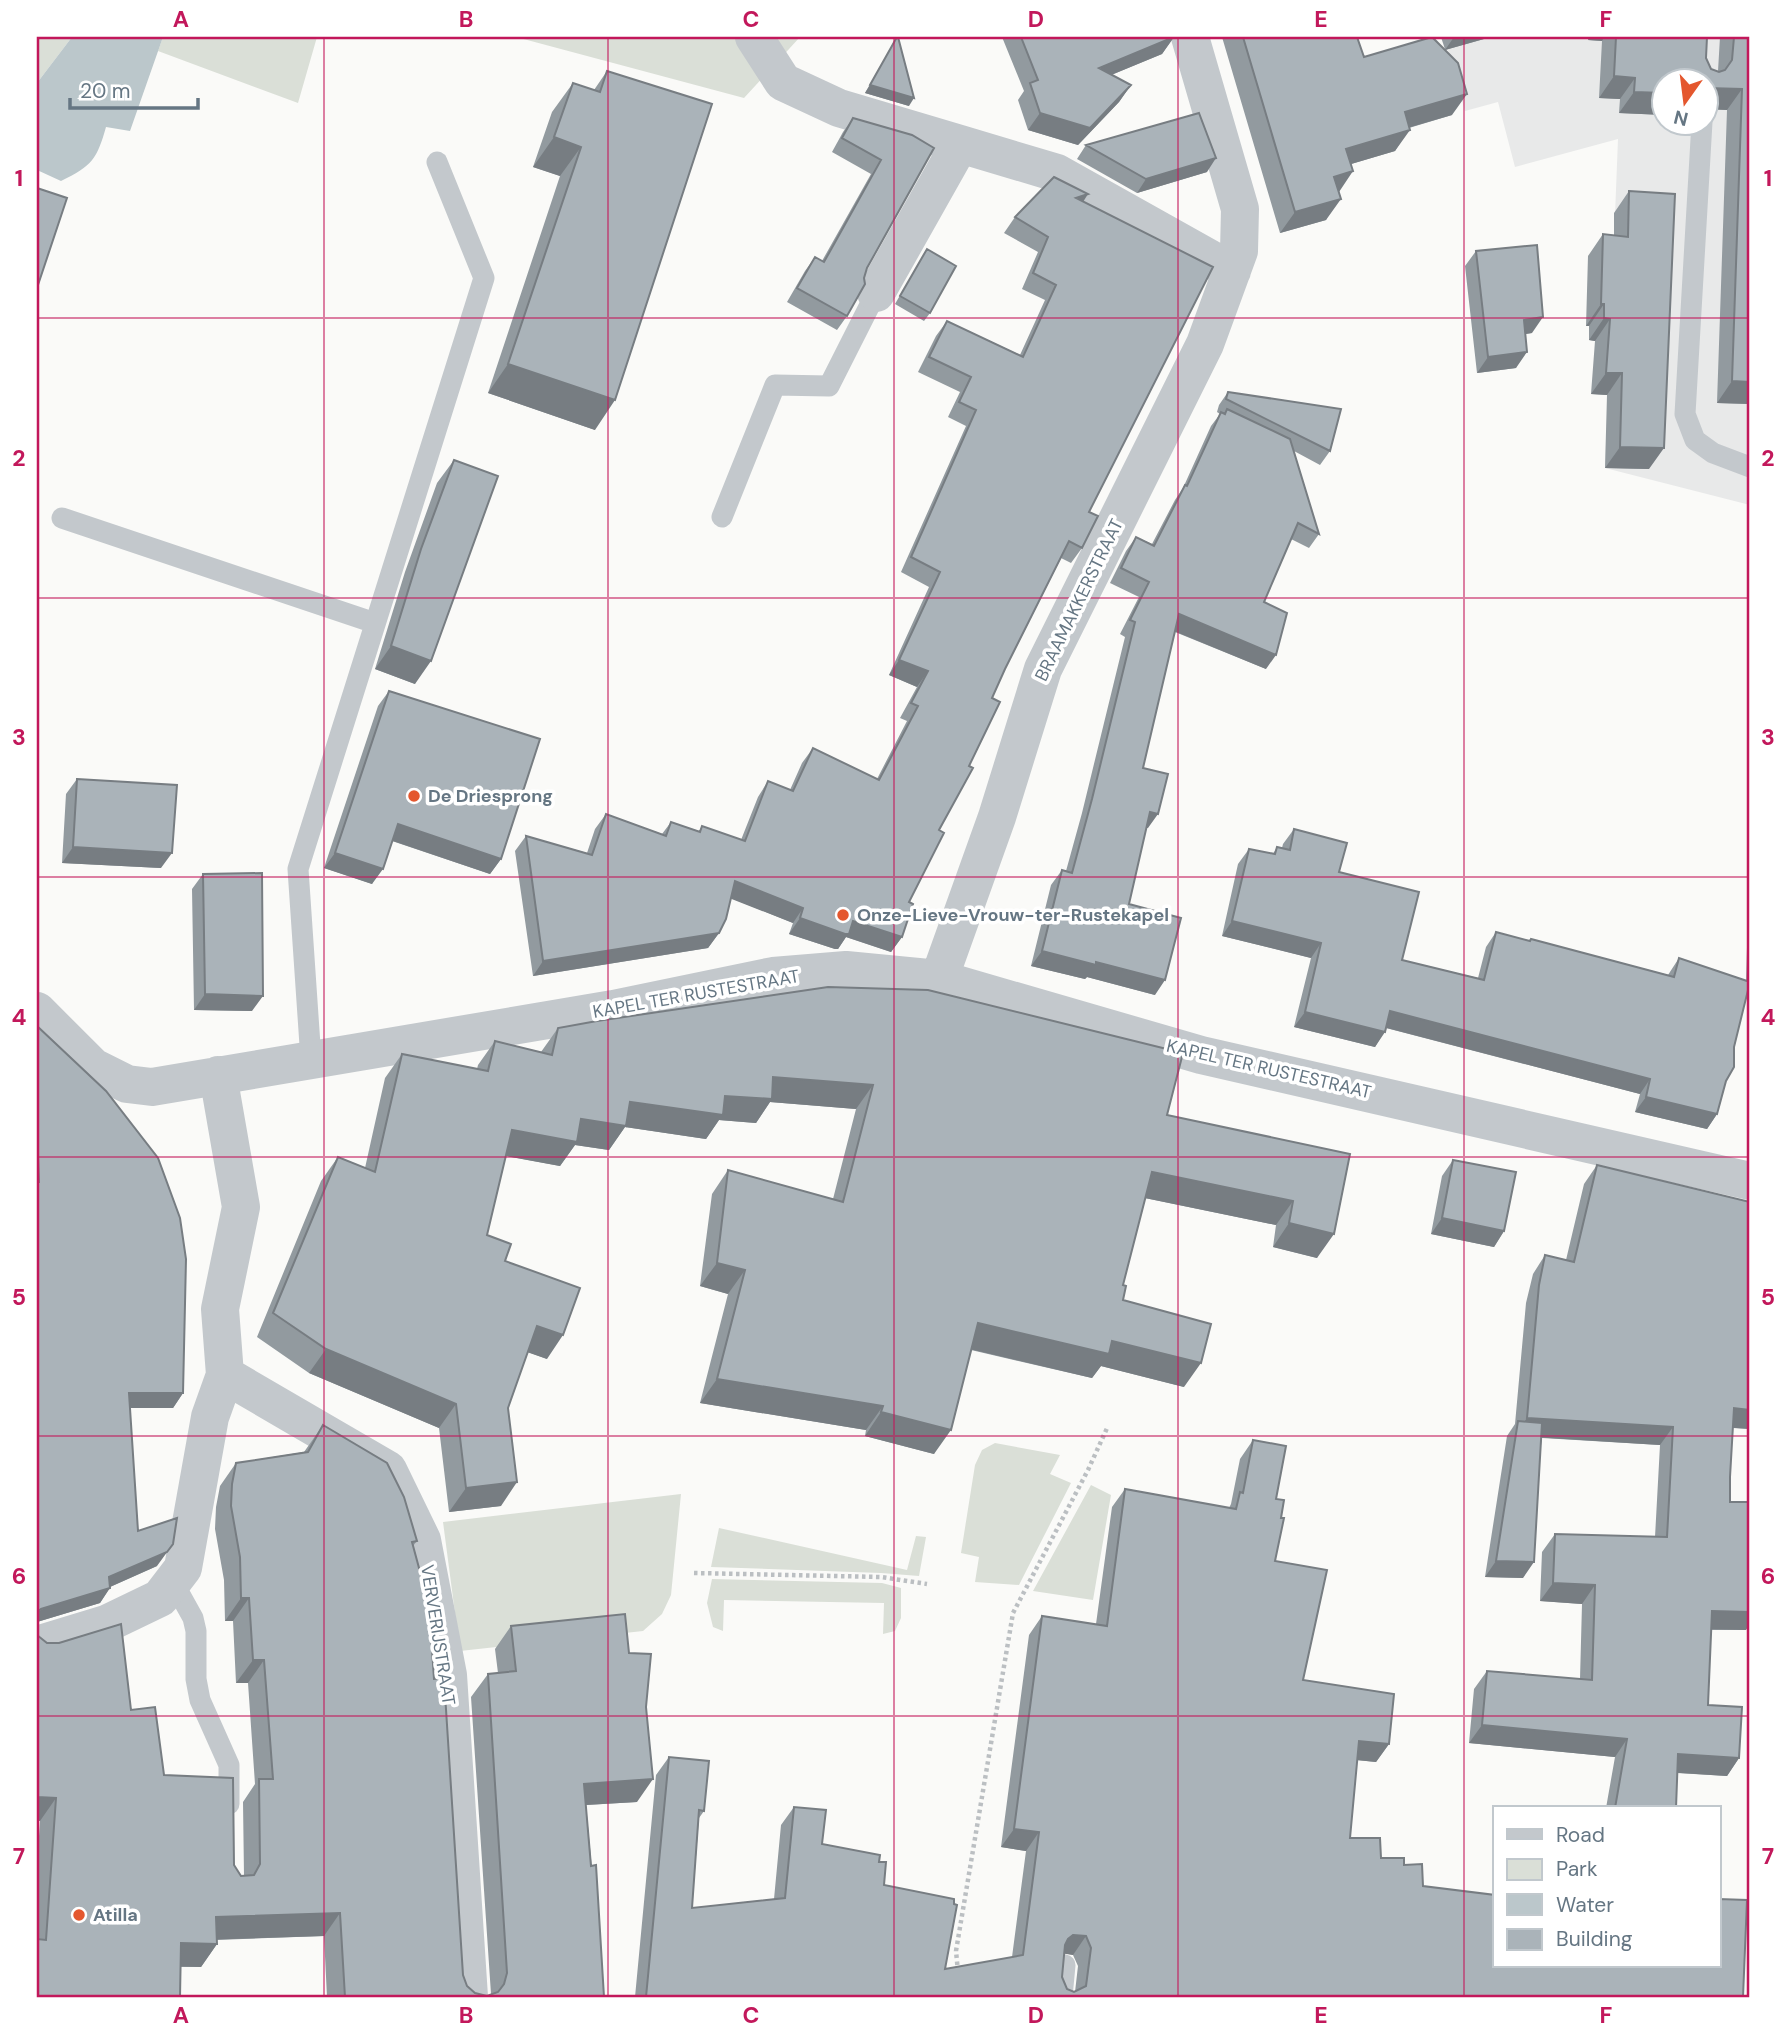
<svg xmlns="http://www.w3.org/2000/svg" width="1787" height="2034" viewBox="0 0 1787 2034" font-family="'DM Sans',sans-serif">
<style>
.built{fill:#e8e9e9;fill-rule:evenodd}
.green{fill:#dadfd7}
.water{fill:#bbc7cb}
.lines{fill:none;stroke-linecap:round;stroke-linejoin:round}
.path{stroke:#bbbfc2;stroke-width:4.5;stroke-dasharray:3.5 3.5;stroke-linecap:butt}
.service{stroke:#c3c8cc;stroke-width:21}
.minor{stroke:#c3c8cc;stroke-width:38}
.wall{fill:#929a9f;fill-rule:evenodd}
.shaded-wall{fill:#777d82}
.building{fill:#aab3b9;stroke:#777d82;stroke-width:2;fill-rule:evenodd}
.grid{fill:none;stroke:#c2185b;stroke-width:2;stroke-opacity:0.55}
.poi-dot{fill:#e4572e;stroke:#fff;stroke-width:2.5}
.labels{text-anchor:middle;stroke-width:7;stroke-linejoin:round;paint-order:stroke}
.street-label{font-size:18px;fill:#657683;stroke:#fff}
.poi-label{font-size:18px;font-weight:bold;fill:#657683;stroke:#fff;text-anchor:start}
.neatline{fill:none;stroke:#c2185b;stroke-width:2.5}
.grid-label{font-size:23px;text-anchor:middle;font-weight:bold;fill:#c2185b}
</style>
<rect width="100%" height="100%" fill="#fafaf8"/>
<path class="built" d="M1441,37H1750V505L1605,468L1618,139L1515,167L1498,102L1465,111L1448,50H1445ZM1664,80H1706V122H1664Z"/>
<path class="green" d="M37,37H72L37,83Z
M163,37H317L298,103L158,51Z
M516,37H800L744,98Z
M995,1443L1060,1455L1050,1474L1071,1483L1019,1585L975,1582L979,1557L961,1553L975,1465L982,1450Z
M1091,1485L1111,1495L1093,1600L1033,1591Z
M681,1494L671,1595L662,1614L643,1631L460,1651L443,1522Z
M719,1528L907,1570L916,1536L926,1537L919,1576L881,1573L711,1567Z
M712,1579L882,1583L901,1588V1618L895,1631L883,1634L884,1603L724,1600L723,1631L713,1627L707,1603Z"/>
<path class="water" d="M72,37H163L130,131L106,127C97,159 92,166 61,181L37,170V83Z"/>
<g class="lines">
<path class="path" d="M694,1573L881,1577L927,1584
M958,1972L956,1951L1013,1613L1088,1470L1108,1426"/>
<path class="service" d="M1702,122L1685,414L1695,440L1713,453L1750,467
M722,517L775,385L829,386L876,293
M62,518L375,623
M311,1060L298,869L484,278L437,162
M173,1582L193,1618L196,1631V1679L200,1700L229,1765V1804
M1062,1997L1065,1965"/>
<path class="minor" d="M754,37L783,82L839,108L960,144
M876,293L960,144L1057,173L1232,271
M939,979L997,817L1043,669L1205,344L1239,251L1240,209L1190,37
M37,1011L93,1067L127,1084L152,1087L613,1009L773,976L846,970L939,979L1201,1055L1750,1181
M225,1375L388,1470L422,1540L448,1675L469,1997
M37,1645L106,1624L160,1598L183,1568L210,1417L225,1375L220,1309L241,1207L218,1075"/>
</g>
<path class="wall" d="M897,37L909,106L865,93Z
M1002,37H1174L1162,54L1111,75L1131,85L1119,102L1078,145L1028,130L1018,100L1024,91Z
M1222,37H1357L1364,57L1445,49L1441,37H1491L1445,50L1452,115L1409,128L1395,151L1351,164L1326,220L1280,233Z
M1588,37H1707L1706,58L1711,69L1718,71L1720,37H1750V404L1717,403L1727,110L1706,109V80H1664V115L1619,113L1620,99L1599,98L1602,41L1588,40Z
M607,71L595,430L488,393L560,176L533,167L552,112L573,83L594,90Z
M853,118L912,135L867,268L847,316L837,330L787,302L805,271L815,257L822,261L871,174L832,152L843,132Z
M1086,145L1207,172L1137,193L1077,159Z
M1629,191L1649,469L1605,468L1607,395L1591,394L1595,341L1589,340V326H1586L1588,256L1603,234L1614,235V213Z
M1083,202L1089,512L1082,548L1071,563L1061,558L1005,669L992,698L969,766L939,830L909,902L902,937L891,952L846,937L838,949H835L789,934L793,923L731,898L719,933L708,948L533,976L515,851L526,836L587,853L595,829L606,814L662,834L671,822L699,831L702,826L741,840L758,797L768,781L790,790L802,763L813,748L877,779L907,721L900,718L917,687L889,675L929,587L901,572L966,426L948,417L960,392L918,372L936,336L947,321L1020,355L1045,300L1022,289L1038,252L1004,233L1015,217Z
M927,249L930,313L924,321L895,304Z
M1476,251L1532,333L1525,334L1516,368L1477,373L1465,266Z
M1228,392L1330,451L1320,465L1294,451L1319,534L1309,548L1291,539L1264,602L1266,669L1175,632L1143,768L1148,828H1146L1129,904L1155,995L1087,977L1085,979L1031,966L1051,885L1062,870L1066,871L1082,813L1125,637L1120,634L1139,597L1110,583L1126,551L1136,537L1152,544L1175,500L1183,488L1211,426L1220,414L1217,412L1219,405Z
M454,460L415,684L375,669L405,572L437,483Z
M389,691L501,859L490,874L392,841L372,884L324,868L378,706Z
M77,779L161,868L62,863L66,794Z
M1294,829L1339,872L1402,960L1478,978L1486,947L1496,932L1530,941L1531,939L1668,975L1679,958L1746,981L1750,846V981H1747L1717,1114L1707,1129L1635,1112L1640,1094L1386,1028L1375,1047L1294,1027L1311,958L1222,936L1238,864L1249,849L1273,854L1277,847L1282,848L1283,844Z
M203,874L252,1011L194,1010L192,889Z
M37,1026L183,1393L173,1408H130L138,1531L157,1566L110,1587L100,1603L37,1622Z
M558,1028L1167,1115L1350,1154L1317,1258L1273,1247L1276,1225L1145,1198L1123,1285V1300L1184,1387L1101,1366L1092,1378L971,1350L934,1454L865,1436L866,1430L700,1403L728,1294L700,1286L712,1194L728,1170L833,1199L856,1109L770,1102L756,1123L719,1120L706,1139L625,1127L609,1150L575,1145L560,1166L506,1156L487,1235L505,1261L547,1359L528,1352L508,1408L501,1506L449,1512L439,1428L309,1373L257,1337L321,1181L338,1157L365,1168L385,1078L402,1054L477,1069L478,1065L495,1041L541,1052Z
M1453,1160L1504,1231L1494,1247L1431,1234L1442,1176Z
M1597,1165L1750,1202V1429L1733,1428L1730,1477V1502L1746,1630H1711L1708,1705L1739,1758L1727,1776L1677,1773L1676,1808H1606L1615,1757L1469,1743L1474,1689L1487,1671L1580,1679L1582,1604L1540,1601L1542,1552L1555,1534L1655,1537L1660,1445L1542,1438L1523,1578L1485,1577L1507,1436L1515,1424L1526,1303L1533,1274L1545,1255L1566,1260L1584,1184Z
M323,1425L417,1541L413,1546L434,1679L463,1975L467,1986L475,1993L487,1996L491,1994L471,1697L488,1674L498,1673L495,1649L511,1626L637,1802L586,1805L604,1997H327L324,1936L217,1940V1944L201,1967H180L37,1997V1866L40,1821L37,1820V1635L131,1710L164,1775L241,1876H244L243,1802L255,1784L248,1683H236L233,1621H225L224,1580L215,1529L216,1507L220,1486L236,1463L304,1452Z
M1253,1440L1276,1499L1281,1518L1275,1561L1303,1680L1389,1744L1376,1762L1357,1760L1350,1838L1381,1858L1404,1865L1423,1886L1743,1997H635L656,1775L669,1757L704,1811L699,1818L692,1908L774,1899L781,1825L794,1807L822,1844L879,1862L884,1885L945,1969L1012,1957L1026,1851L1001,1847L1029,1635L1042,1616L1096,1624L1112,1507L1125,1489L1229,1508L1231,1504L1240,1459ZM1064,1953L1073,1955L1078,1966L1075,1992L1067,1989L1062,1977Z"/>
<path class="shaded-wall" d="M1174,37L1162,54L1087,85L1099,68Z
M1454,37H1491L1445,50Z
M1591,37H1604L1602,41L1588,40Z
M1614,76L1635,78L1620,99L1599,98Z
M870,85L914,98L909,106L865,93Z
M1131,85L1119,102L1078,145L1028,130L1040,113Z
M1706,88L1742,89L1727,110L1706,109Z
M1634,92L1664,93V115L1619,113Z
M1467,94L1452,115L1390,133L1405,112Z
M1410,130L1395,151L1331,170L1346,149Z
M554,137L581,147L560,176L533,167Z
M1216,158L1207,172L1137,193L1146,179Z
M1353,171L1339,192L1334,177Z
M1088,194L1078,210L1076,198Z
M1341,199L1326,220L1280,233L1295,212Z
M1601,304H1604L1589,326H1586Z
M1543,317L1532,333L1513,336L1524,320Z
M1604,318L1610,319L1595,341L1589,340Z
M1527,352L1516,368L1477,373L1488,357Z
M508,364L615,400L595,430L488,393Z
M1606,373H1622L1607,395L1591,394Z
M1732,381L1750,382V404L1717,403Z
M1620,447L1664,448L1649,469L1605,468Z
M1179,614L1276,655L1266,669L1169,629Z
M391,646L431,661L415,684L375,669Z
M899,660L928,671L917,687L889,675Z
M1150,812L1158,814L1148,828L1139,827Z
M398,824L501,859L490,874L387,839Z
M73,847L172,853L161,868L62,863Z
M335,853L383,869L372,884L324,868Z
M735,881L803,908L793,923L724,896Z
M800,918L853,921L902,937L891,952L846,937L838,949H835L789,934Z
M1232,921L1321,943L1311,958L1222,936Z
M719,933L708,948L533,976L543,961Z
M1042,951L1096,962L1165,980L1155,995L1087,977L1085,979L1031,966Z
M205,994L263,996L252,1011L194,1010Z
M1390,1011L1650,1079L1640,1094L1379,1026Z
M1305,1012L1385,1032L1375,1047L1294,1027Z
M773,1077L873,1085L856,1109L770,1102L756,1123L719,1120L706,1139L625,1127L609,1150L575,1145L560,1166L495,1154L512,1130L581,1119L630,1102L725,1096Z
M1646,1097L1717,1114L1707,1129L1635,1112Z
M1152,1172L1293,1201L1276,1225L1135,1196Z
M1442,1218L1504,1231L1494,1247L1431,1234Z
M1289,1223L1334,1234L1317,1258L1273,1247Z
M717,1263L745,1270L728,1294L700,1286Z
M978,1323L1112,1341L1201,1363L1184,1387L1101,1366L1092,1378L961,1347Z
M537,1326L563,1335L547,1359L521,1350Z
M326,1349L456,1404L439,1428L309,1373Z
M717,1379L883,1406L866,1430L700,1403Z
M129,1393H183L173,1408H118Z
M1734,1408L1750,1410V1429L1722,1427Z
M881,1412L951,1430L934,1454L865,1436Z
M1527,1418L1673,1427L1660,1445L1515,1436L1516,1434Z
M517,1482L501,1506L449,1512L466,1488Z
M173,1544L157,1566L103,1590L110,1588L100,1603L37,1622V1612L109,1577Z
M1496,1561L1534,1562L1523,1578L1485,1577Z
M1553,1583L1595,1585L1582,1604L1540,1601Z
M241,1598H249L233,1621H225Z
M1712,1611L1750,1612V1624L1746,1630L1699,1629Z
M253,1660H264L248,1683H236Z
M1482,1725L1627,1739L1615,1757L1469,1743Z
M1359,1741L1389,1744L1376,1762L1346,1759Z
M1678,1754L1739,1758L1727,1776L1665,1772Z
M653,1779L637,1802L568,1806L584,1784Z
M37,1797L56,1798L40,1821L37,1820Z
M1014,1829L1039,1832L1026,1851L1001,1847Z
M340,1913L324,1936L200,1940L216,1917Z
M1073,1935L1086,1936L1073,1955L1060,1953L1068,1939Z
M181,1943L217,1944L201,1967L165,1966Z"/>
<path class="building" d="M897,37H898L914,98L870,85Z
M1021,37H1174L1099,68L1131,85L1090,128L1040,113L1030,83L1038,80Z
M1243,37H1357L1364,57L1432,37L1458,63L1467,94L1405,112L1410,130L1346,149L1353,171L1334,177L1341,199L1295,212Z
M1616,37H1707L1706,58L1711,69L1719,72L1725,70L1732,60L1734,37H1750V382L1732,381L1742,89L1706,88V80H1664V93L1634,92L1635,78L1614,76Z
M607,71L712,104L615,400L508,364L581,147L554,137L573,83L600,92Z
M1199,113L1216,158L1146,179L1086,145Z
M853,118L912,135L934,148L867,268L864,278L865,284L847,316L797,288L815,257L824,262L881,160L842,138Z
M1054,177L1088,194L1076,198L1213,267L1089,512L1098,516L1082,548L1069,541L1005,669L992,698L1000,702L969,766L973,768L939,830L944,833L909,902L913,904L902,937L853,921L849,934H845L800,918L803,908L735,881L726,919L719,933L543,961L526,836L592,855L606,814L666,836L671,822L700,832L702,826L745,841L768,781L793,791L813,748L879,780L918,706L911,703L928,671L899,660L940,572L911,557L976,410L959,402L971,377L929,357L947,321L1023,357L1056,285L1033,273L1048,237L1015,217Z
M37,188L67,198L37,288Z
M1629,191L1675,194L1664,448L1620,447L1622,373H1606L1610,319L1604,318V304H1601L1603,234L1628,237Z
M1537,245L1543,317L1524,320L1527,352L1488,357L1476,251Z
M927,249L956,266L930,313L900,296Z
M1228,392L1341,409L1330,451L1226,399Z
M1227,409L1290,439L1319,534L1298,523L1264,602L1287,613L1276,655L1179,614L1143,768L1168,774L1158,814L1150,812L1129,904L1181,918L1165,980L1096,962V965L1042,951L1062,870L1072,873L1092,799L1135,622L1130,620L1149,582L1121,568L1136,537L1154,546L1185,485L1187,486L1221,412L1225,414Z
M454,460L498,476L431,661L391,646L421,549Z
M389,691L540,739L501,859L398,824L383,869L335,853Z
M77,779L177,785L172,853L73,847Z
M1294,829L1347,843L1339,872L1419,892L1402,960L1484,980L1496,932L1530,941L1531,939L1674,977L1679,958L1750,982L1734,1047V1067L1726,1081L1717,1114L1646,1097L1650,1079L1390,1011L1385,1032L1305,1012L1321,943L1232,921L1249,849L1275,854L1277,847L1290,850Z
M262,873L263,996L205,994L203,874Z
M828,987L928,990L1183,1053L1167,1115L1350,1154L1334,1234L1289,1223L1293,1201L1152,1172L1123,1285L1126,1286L1123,1300L1211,1324L1201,1363L1112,1341L1109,1354L978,1323L951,1430L881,1412L883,1406L717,1379L745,1270L717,1263L728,1170L843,1202L873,1085L773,1077L772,1099L725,1096L723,1115L630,1102L626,1126L581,1119L577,1142L512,1130L487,1235L511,1244L505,1261L580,1288L563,1335L537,1326L508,1408L517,1482L466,1488L456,1404L326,1349L273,1313L338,1157L375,1172L402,1054L488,1071L495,1041L552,1055L558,1028L597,1021Z
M37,1026L106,1091L158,1158L180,1218L186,1259L183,1393H129L138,1531L177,1518L173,1544L167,1552L109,1577L110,1588L41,1609L37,1612V1182H39L37,1132Z
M1453,1160L1516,1172L1504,1231L1442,1218Z
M1597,1165L1750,1202V1410L1734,1408L1730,1477V1502H1750V1612L1712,1611L1708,1705L1742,1707L1739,1758L1678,1754L1676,1808H1615L1627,1739L1482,1725L1487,1671L1592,1680L1595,1585L1553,1583L1555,1534L1667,1537L1673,1427L1527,1418L1539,1285L1545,1255L1574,1262Z
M1518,1421L1542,1423L1534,1562L1496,1561Z
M323,1425L387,1463L404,1497L417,1541L412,1542L429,1605L434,1679L444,1678L463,1975L467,1986L475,1993L487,1996L498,1992L504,1984L507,1973L488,1674L516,1671L511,1626L625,1614L629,1653L651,1654L646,1707L653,1779L584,1784L591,1866L596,1865L604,1997H345L340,1913L216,1917L217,1944L181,1943L180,1997H37V1939L46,1940L56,1798L37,1797V1635L47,1643H59L121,1624L131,1710L155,1707L164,1775L233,1778L234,1865L241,1876L254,1875L260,1864L259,1779H273L264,1660H253L249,1598H241L240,1557L231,1506L232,1484L236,1463L308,1452Z
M1253,1440L1286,1446L1276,1499L1284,1500L1281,1518H1284L1275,1561L1327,1570L1303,1680L1394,1694L1389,1744L1359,1741L1350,1838H1380L1381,1858H1404V1865L1422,1864L1423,1886L1495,1895V1966H1719V1899L1747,1900L1743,1997L1418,1996L646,1997L669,1757L709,1761L704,1811L699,1810L692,1908L785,1898L794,1807L826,1810L822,1844L880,1855L879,1862H886L884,1885L954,1899V1904L957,1905L945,1969L1023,1955L1039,1832L1014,1829L1042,1616L1107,1626L1125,1489L1236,1509L1240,1492L1243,1493ZM1073,1935L1086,1936L1091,1948L1086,1986L1074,1992L1067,1989L1062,1977L1065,1945L1068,1939Z"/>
<path class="grid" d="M324,37V1997M608,37V1997M894,37V1997M1178,37V1997M1464,37V1997M37,318H1750M37,598H1750M37,877H1750M37,1157H1750M37,1436H1750M37,1716H1750"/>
<g class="poi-dot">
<circle cx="414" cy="796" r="7"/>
<circle cx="843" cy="915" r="7"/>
<circle cx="79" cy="1915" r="7"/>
</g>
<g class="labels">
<g class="street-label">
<text transform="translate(1079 600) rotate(-64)" y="6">BRAAMAKKERSTRAAT</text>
<text transform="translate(696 994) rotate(-10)" y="6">KAPEL TER RUSTESTRAAT</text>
<text transform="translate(1269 1069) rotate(13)" y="6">KAPEL TER RUSTESTRAAT</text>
<text transform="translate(438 1635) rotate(81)" y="6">VERVERIJSTRAAT</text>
</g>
<g class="poi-label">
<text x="428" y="802">De Driesprong</text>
<text x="857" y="921">Onze-Lieve-Vrouw-ter-Rustekapel</text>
<text x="93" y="1921">Atilla</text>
</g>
</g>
<rect width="1787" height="2034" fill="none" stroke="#ffffff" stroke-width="77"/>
<rect x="1493" y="1806" width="228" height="161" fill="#ffffff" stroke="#c1c8cd" stroke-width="2"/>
<rect x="1507" y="1829" width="35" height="10" fill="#c3c8cc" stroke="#c1c8cd" stroke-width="2"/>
<text x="1556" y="1842" font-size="21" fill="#657683">Road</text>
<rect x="1507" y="1859" width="35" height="21" fill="#dadfd7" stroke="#c1c8cd" stroke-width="2"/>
<text x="1556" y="1876" font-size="21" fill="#657683">Park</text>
<rect x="1507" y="1894" width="35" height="21" fill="#bbc7cb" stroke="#c1c8cd" stroke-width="2"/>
<text x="1556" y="1912" font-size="21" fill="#657683">Water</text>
<rect x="1507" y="1929" width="35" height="21" fill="#aab3b9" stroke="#c1c8cd" stroke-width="2"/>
<text x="1556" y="1946" font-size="21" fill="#657683">Building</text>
<g transform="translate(1685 102) rotate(194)"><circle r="33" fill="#ffffff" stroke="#c1c8cd" stroke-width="2"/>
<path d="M0-5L12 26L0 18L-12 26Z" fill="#e4572e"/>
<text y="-10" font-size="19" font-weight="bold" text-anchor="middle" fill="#657683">N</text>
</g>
<path d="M70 98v10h128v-10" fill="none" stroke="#657683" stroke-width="3.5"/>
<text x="80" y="98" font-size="21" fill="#657683" stroke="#ffffff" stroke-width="5" paint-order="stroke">20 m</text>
<rect x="38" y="38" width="1710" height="1958" class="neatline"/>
<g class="grid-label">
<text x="181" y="27">A</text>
<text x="466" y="27">B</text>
<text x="751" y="27">C</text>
<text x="1036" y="27">D</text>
<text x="1321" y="27">E</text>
<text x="1606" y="27">F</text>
<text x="19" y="186">1</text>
<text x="1768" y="186">1</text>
<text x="19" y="466">2</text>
<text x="1768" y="466">2</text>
<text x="19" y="745">3</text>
<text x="1768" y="745">3</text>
<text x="19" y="1025">4</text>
<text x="1768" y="1025">4</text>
<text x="19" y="1305">5</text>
<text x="1768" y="1305">5</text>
<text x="19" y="1584">6</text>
<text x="1768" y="1584">6</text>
<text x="19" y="1864">7</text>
<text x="1768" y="1864">7</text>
<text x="181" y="2023">A</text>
<text x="466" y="2023">B</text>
<text x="751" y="2023">C</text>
<text x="1036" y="2023">D</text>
<text x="1321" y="2023">E</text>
<text x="1606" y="2023">F</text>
</g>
</svg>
